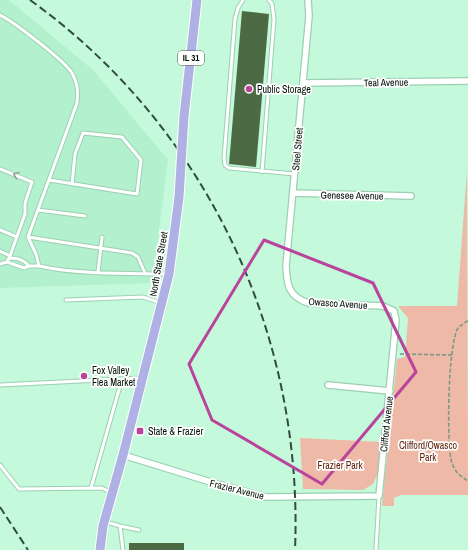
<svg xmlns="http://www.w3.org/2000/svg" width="468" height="550" viewBox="0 0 468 550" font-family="'Archivo Narrow',sans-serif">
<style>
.built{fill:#b3f0ce}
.green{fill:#eeb9a6}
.building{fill:#4c6b45}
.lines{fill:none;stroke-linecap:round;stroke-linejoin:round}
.lane-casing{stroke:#9bd0b2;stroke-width:5}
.street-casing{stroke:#9bd0b2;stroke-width:8}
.primary-casing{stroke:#fff;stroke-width:11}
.path{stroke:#739983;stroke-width:1.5;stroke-dasharray:4 2;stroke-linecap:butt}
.lane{stroke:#fff;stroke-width:3}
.street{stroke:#fff;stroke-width:5.5}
.primary{stroke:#afb1e5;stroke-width:9}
.rail{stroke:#324d3e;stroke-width:2;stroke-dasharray:8 4;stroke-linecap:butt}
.primary-bridge-casing{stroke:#fff;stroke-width:11;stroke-linecap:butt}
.primary-bridge{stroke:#afb1e5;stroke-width:9}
.oneway{stroke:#99a09c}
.marked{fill:none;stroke:#ba449b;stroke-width:3;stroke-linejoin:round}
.poi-dot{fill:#ba449b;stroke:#fff;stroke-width:1.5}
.labels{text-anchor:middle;stroke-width:3.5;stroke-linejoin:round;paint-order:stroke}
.shield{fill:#fff;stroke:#4c5851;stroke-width:1}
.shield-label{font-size:9px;font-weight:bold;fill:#001107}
.street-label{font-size:10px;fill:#001107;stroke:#fff}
.poi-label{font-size:10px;fill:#001107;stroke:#fff;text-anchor:start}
.park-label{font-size:10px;fill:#5e1d03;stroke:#fff}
</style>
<rect width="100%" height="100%" fill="#c4f9db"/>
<path class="built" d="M0,0H9L94,71L168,160L152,283L0,288Z"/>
<path class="green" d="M467,170L468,495H401L394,498V506H382L397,359L405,357L408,318L398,306H457Z
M300,438L382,442L379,477H376L373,484L363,490L303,489Z"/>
<path class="building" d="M242,11L269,14L256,167L229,164Z
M129,543H184V550H129Z"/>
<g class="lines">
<g class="lane-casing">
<path id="lane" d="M243,0L238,8L235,19L224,158L225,165L229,168L295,174
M0,15C13,21 66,62 72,73C78,85 78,91 77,103L28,237L36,254L39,266C81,275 125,273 167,274
M0,169L32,182L25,203V214L10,256L7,262L0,264
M262,172L274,19L272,4L269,0
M49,180L137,194L141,160L122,137L83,133L75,154L72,184
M38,210L85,216
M0,230L17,237
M28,237L132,253L138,257L145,273
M0,251L10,256
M9,258C17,258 23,259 29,266
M7,262L24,268L29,266H39
M98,272L102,237
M66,300L143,297L161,303
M0,385L141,378
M0,465L19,489L102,488L110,492
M91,488L122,379
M106,522L120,526L123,550
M120,526L139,530
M376,550L379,496"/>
</g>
<g class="street-casing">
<path id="street" d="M303,83L468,81
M293,193L411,196
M328,385L390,391
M123,455L217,484L266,497L379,496L396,320L394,311L383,306L308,303C288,296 287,285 286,266L309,16L308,0"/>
</g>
<g class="primary-casing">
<path id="primary" d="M184,116L197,0
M100,550L103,526L123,455L169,274L179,197"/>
</g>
<path class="path" d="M468,321C464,323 461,325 458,328C448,343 446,445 452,463C455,472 460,476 468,481
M400,354L452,355"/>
<use href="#lane" class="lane"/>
<use href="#street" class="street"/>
<use href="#primary" class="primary"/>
<path class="rail" d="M30,0C206,126 304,335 295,550
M0,507L28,550"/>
<g class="primary-bridge-casing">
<path id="primary-bridge" d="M179,197L184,116"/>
</g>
<use href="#primary-bridge" class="primary-bridge"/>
</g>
<defs><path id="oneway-chevron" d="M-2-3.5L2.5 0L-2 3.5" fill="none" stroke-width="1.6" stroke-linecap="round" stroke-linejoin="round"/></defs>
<use class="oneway" href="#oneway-chevron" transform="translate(16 175) rotate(-158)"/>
<path class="marked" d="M264,240L373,283L416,372L322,484L212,420L189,364Z"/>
<g class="poi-dot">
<circle cx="249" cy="89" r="4"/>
<circle cx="84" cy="376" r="4"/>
<rect x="136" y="427" width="8" height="8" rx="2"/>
</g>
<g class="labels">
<rect class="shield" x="178" y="51" width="26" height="14" rx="3"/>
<g class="shield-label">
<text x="191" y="61">IL 31</text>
</g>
<g class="street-label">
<text transform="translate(386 82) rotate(-1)" y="4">Teal Avenue</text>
<text transform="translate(297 149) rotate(-85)" y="4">Steel Street</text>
<text transform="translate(352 195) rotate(1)" y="4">Genesee Avenue</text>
<text transform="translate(158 264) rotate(-80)" y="4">North State Street</text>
<text transform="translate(338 303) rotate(4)" y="4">Owasco Avenue</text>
<text transform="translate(386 424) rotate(-84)" y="4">Clifford Avenue</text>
<text transform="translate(237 489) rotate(14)" y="4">Frazier Avenue</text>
</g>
<g class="poi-label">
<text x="257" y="93">Public Storage</text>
<text x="92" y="374">Fox Valley<tspan x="92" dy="12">Flea Market</tspan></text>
<text x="148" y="435">State &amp; Frazier</text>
</g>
<g class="park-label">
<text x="428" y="449">Clifford/Owasco<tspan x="428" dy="12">Park</tspan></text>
<text x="340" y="469">Frazier Park</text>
</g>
</g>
</svg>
